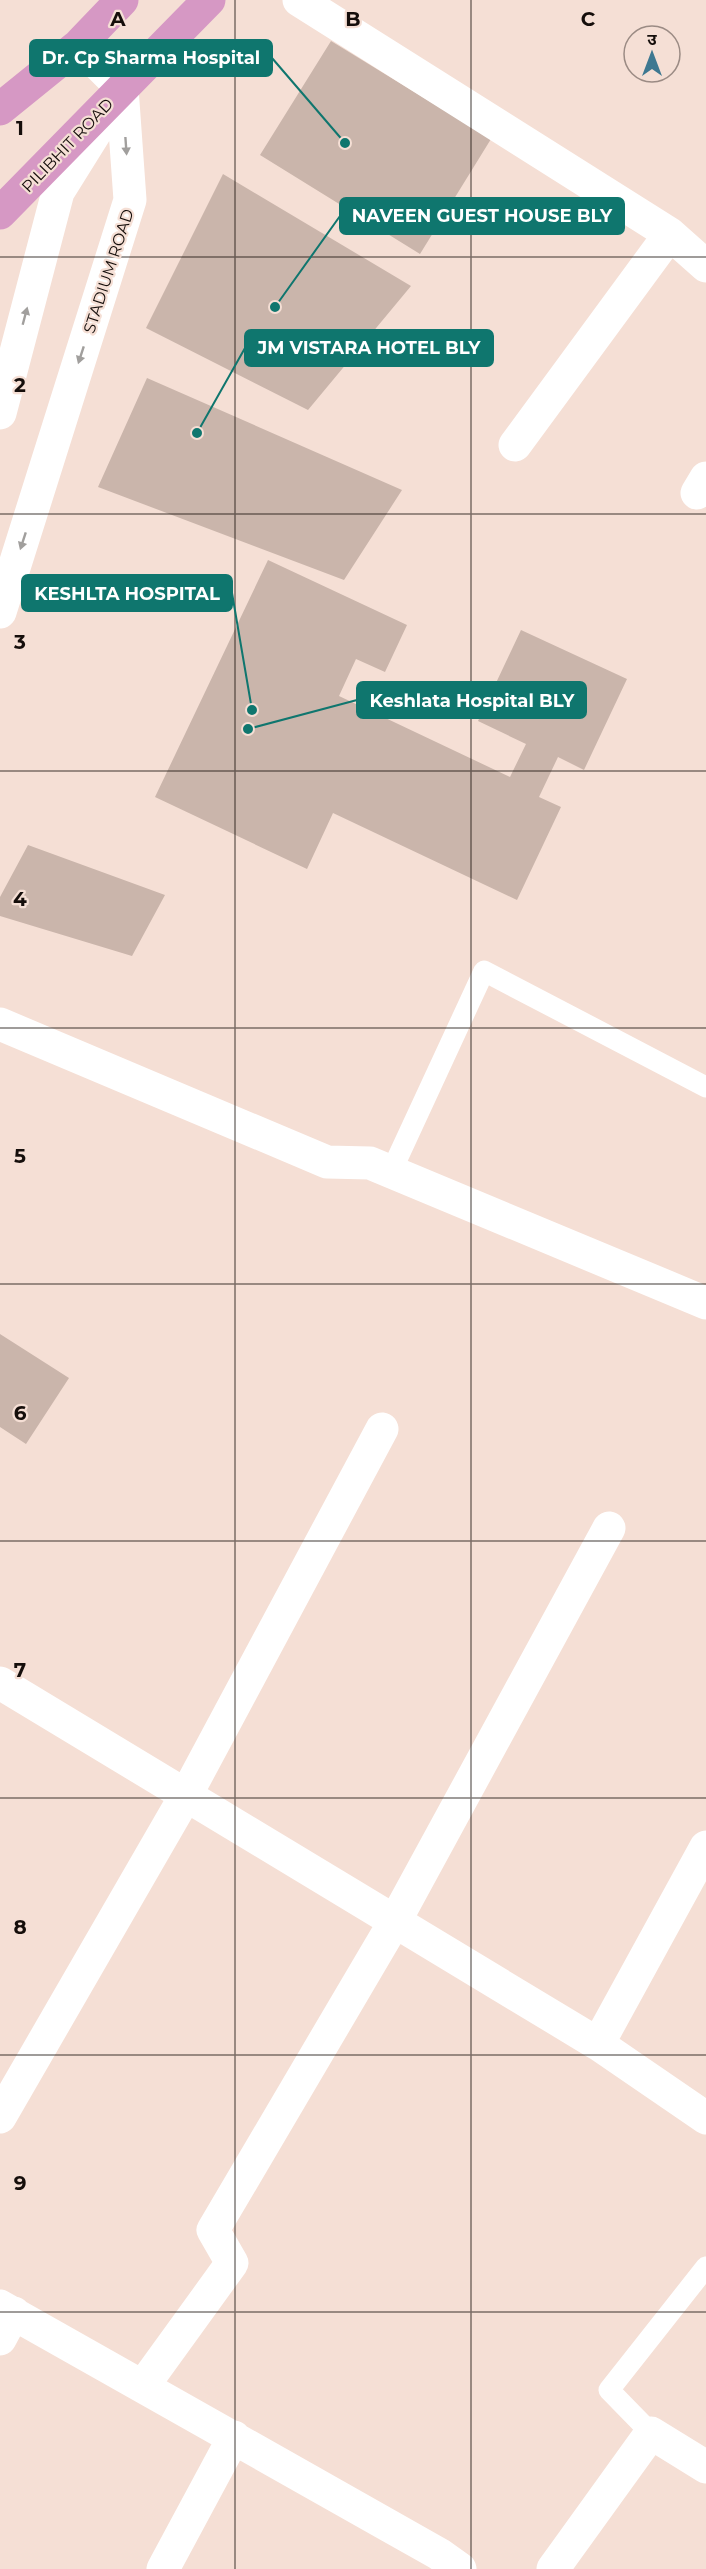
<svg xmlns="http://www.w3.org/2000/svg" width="706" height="2569" viewBox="0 0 706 2569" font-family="Montserrat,'Noto Sans Devanagari',sans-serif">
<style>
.building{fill:#cab5ab}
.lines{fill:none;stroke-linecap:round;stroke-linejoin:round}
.service{stroke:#fff;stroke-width:21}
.minor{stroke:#fff;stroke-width:33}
.secondary{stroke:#fff;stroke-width:33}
.trunk{stroke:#d698c4;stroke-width:33}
.oneway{fill:#a19f9d}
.grid{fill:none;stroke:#150e0b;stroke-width:1.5;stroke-opacity:0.55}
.labels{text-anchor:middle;stroke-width:4.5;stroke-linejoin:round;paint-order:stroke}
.street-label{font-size:16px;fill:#150e0b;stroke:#f5dfd5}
.grid-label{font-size:20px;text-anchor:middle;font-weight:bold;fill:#150e0b;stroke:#f5dfd5;stroke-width:4.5;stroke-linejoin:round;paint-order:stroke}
.leader{fill:none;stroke:#0f766e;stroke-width:2}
.callout-dot{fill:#0f766e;stroke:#f5dfd5;stroke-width:2}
.callout{fill:#0f766e;stroke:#0f766e;stroke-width:2}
.callout-label{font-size:18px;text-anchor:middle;font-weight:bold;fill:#fff}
</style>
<rect width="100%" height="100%" fill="#f5dfd5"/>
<path class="building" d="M331,41L491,139L420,254L260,155Z
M223,174L411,286L308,410L146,328Z
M147,378L402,490L344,580L98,487Z
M268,560L407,625L385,672L356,659L339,696L510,777L526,744L478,721L521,630L627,679L584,770L558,757L539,797L561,807L517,900L333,813L307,869L155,797Z
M28,845L165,895L132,956L0,916V897Z
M0,1334L69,1378L26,1444L0,1427Z"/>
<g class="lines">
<path class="service" d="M391,1172L484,971L706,1087
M651,2433L609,2390L706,2267"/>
<path class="minor" d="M299,0L670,234L515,445
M670,234L706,266
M697,493L706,478
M0,1024L327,1162L370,1163L706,1303
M0,1683L598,2044L706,2118
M598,2044L706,1847
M0,2117L186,1795L382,1429
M0,2306L439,2554L460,2569
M0,2339L14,2313
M143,2386L232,2263L213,2230L395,1921L609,1528
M163,2569L234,2437
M553,2569L651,2433L706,2467"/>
<path class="secondary" d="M79,45L122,88
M0,413L58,192L106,115
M0,612L130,200L122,88"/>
<path class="trunk" d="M0,109L79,45L122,0
M0,213L209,0"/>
</g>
<defs><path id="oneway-solid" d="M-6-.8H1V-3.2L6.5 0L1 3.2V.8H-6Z" transform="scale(1.5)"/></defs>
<g class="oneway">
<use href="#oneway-solid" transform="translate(126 146) rotate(86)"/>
<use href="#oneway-solid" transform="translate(25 316) rotate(-75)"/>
<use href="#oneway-solid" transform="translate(81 355) rotate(108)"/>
<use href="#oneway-solid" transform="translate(23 541) rotate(108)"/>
</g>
<path class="grid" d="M235,0V2569M471,0V2569M0,257H706M0,514H706M0,771H706M0,1028H706M0,1284H706M0,1541H706M0,1798H706M0,2055H706M0,2312H706"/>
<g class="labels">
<g class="street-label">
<text transform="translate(67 145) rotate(-46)" y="6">PILIBHIT ROAD</text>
<text transform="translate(108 271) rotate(-72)" y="6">STADIUM ROAD</text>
</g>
</g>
<g class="grid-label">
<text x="118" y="26">A</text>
<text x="353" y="26">B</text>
<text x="588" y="26">C</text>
<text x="20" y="135">1</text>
<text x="20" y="392">2</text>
<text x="20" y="649">3</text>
<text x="20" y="906">4</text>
<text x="20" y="1163">5</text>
<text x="20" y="1420">6</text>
<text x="20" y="1677">7</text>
<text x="20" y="1934">8</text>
<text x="20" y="2190">9</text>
</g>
<path class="leader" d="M345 143L272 58M275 307L340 216M197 433L245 348M252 710L232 593M248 729L357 700"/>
<g class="callout-dot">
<circle cx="345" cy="143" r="6"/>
<circle cx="275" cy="307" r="6"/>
<circle cx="197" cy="433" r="6"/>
<circle cx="252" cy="710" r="6"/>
<circle cx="248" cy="729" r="6"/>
</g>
<g class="callout">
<rect x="30" y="40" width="242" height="36" rx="6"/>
<rect x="340" y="198" width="284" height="36" rx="6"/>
<rect x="245" y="330" width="248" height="36" rx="6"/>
<rect x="22" y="575" width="210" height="36" rx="6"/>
<rect x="357" y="682" width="229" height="36" rx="6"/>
</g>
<g class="callout-label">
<text x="151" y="64">Dr. Cp Sharma Hospital</text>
<text x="482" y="222">NAVEEN GUEST HOUSE BLY</text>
<text x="369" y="354">JM VISTARA HOTEL BLY</text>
<text x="127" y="600">KESHLTA HOSPITAL</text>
<text x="472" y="707">Keshlata Hospital BLY</text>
</g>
<g transform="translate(652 54)"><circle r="28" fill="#f5dfd5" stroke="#9b8b84" stroke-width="1.5"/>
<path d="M0-4.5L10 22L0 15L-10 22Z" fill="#3e7891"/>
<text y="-9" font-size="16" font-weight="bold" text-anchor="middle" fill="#150e0b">उ</text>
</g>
</svg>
